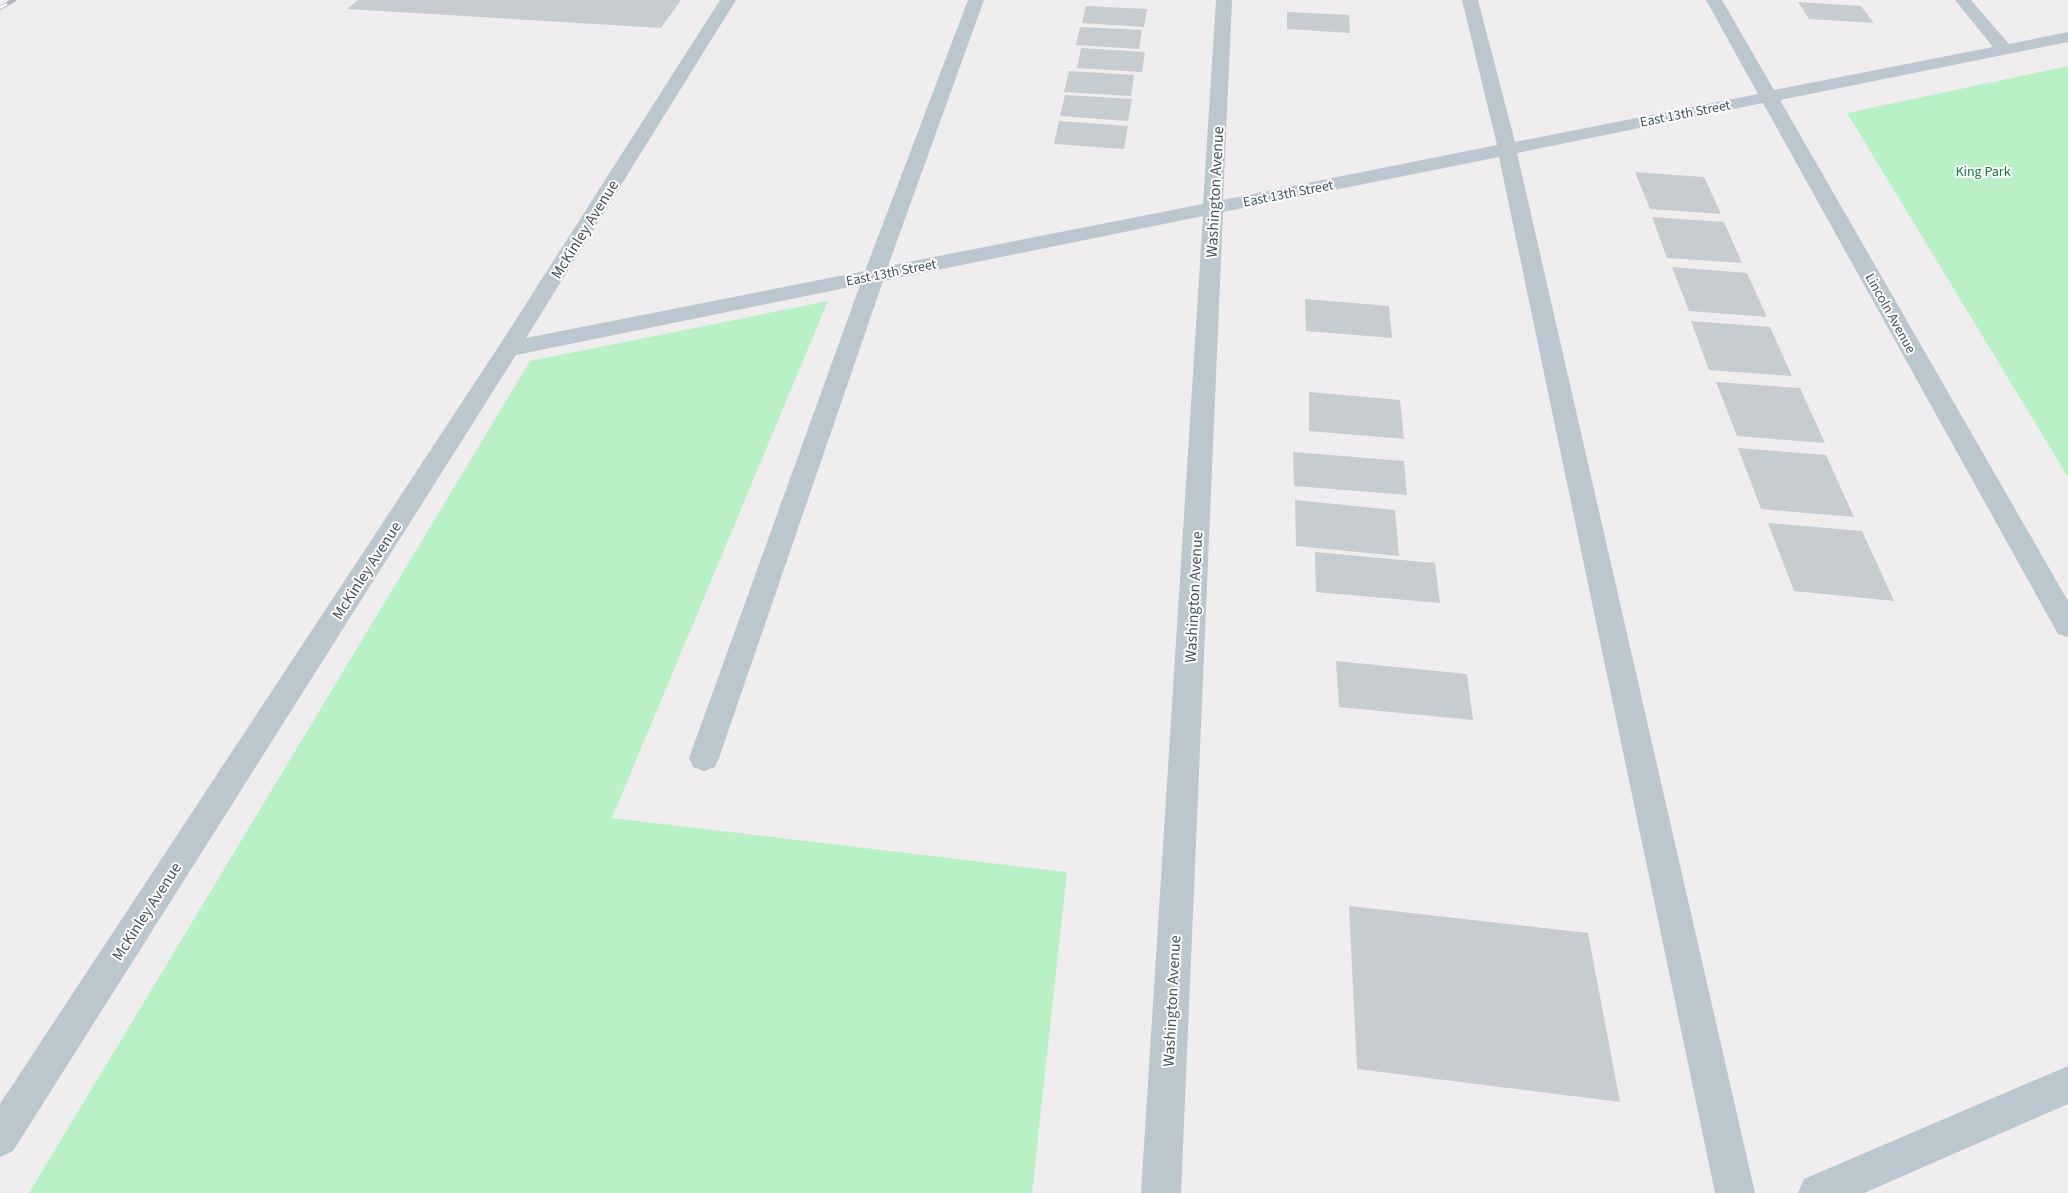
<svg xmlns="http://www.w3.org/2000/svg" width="2068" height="1193" viewBox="0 0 2068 1193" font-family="'Source Sans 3',sans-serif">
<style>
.green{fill:#b9f1c7}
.building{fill:#c7ccd1}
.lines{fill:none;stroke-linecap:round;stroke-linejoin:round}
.minor{fill:#bbc7ce;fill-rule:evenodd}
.rail-casing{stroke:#afb4b8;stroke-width:4}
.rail{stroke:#fff;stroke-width:2.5;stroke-dasharray:8;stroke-linecap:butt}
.labels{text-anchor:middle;stroke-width:4;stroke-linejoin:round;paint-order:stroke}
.far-street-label{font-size:14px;fill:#45545c;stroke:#fff}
.far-park-label{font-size:14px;fill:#13803b;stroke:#fff}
.street-label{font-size:16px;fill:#45545c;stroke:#fff}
</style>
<rect width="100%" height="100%" fill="#f0edee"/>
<path class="green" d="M2068,66V477L1847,113Z
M828,301L612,818L1067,872L1032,1193H29L530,361Z"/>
<path class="building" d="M358,0H681L661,28L347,9Z
M1798,2L1861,6L1874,23L1809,19Z
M1086,6L1147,9L1144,27L1082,23Z
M1287,12L1349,15L1350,33L1287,29Z
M1080,27L1142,30L1139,49L1076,45Z
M1081,48L1145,52L1142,72L1077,68Z
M1069,71L1134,75L1131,96L1064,92Z
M1065,95L1132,99L1128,121L1060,116Z
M1059,121L1128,126L1124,149L1054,144Z
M1635,172L1704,177L1721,214L1650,209Z
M1652,217L1724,222L1742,263L1667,258Z
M1672,267L1747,273L1767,317L1689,311Z
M1305,299L1389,306L1392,338L1306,331Z
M1691,321L1770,327L1792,376L1709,370Z
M1716,382L1800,388L1825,443L1737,436Z
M1309,392L1400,400L1404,439L1309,431Z
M1738,448L1826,455L1854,517L1761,509Z
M1293,452L1404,461L1407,495L1294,486Z
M1295,500L1395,510L1399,556L1296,546Z
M1768,523L1862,531L1894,601L1794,591Z
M1315,552L1435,563L1440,603L1316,592Z
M1336,661L1467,674L1473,720L1339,707Z
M1349,906L1588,933L1620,1102L1357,1069Z"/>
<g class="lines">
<path class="minor" d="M720,0H736L526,338L865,271L968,0H984L888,266L1203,204L1216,0H1232L1223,200L1497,145L1462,0H1478L1515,142L1758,94L1706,0H1722L1774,90L1993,47L1955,0H1971L2009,44L2068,32V42L1780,100L2068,601V637L2058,634L1763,103L1517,153L1755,1193H1715L1499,157L1223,212L1181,1193H1141L1203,216L883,281L719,758L715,767L704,771L693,767L689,758L860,285L516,355L13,1151L0,1157V1104L499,346Z
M2068,1066V1104L1864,1193H1798L1804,1179Z"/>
<g class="rail-casing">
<path id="rail" d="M0,8L14,0"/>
</g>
<use href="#rail" class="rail"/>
</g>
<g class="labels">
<g class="far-street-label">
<text transform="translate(1685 113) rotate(-11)" y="5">East 13th Street</text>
<text transform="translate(1288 193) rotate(-11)" y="5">East 13th Street</text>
<text transform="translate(891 272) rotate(-11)" y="5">East 13th Street</text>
<text transform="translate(1891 313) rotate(61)" y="5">Lincoln Avenue</text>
</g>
<g class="far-park-label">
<text x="1983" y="176">King Park</text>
</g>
<g class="street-label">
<text transform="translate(1214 192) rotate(-87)" y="6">Washington Avenue</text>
<text transform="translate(584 229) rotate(-58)" y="6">McKinley Avenue</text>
<text transform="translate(366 570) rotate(-57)" y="6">McKinley Avenue</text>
<text transform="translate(1193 597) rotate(-87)" y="6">Washington Avenue</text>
<text transform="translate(146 911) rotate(-57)" y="6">McKinley Avenue</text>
<text transform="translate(1171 1001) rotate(-87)" y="6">Washington Avenue</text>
</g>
</g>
</svg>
